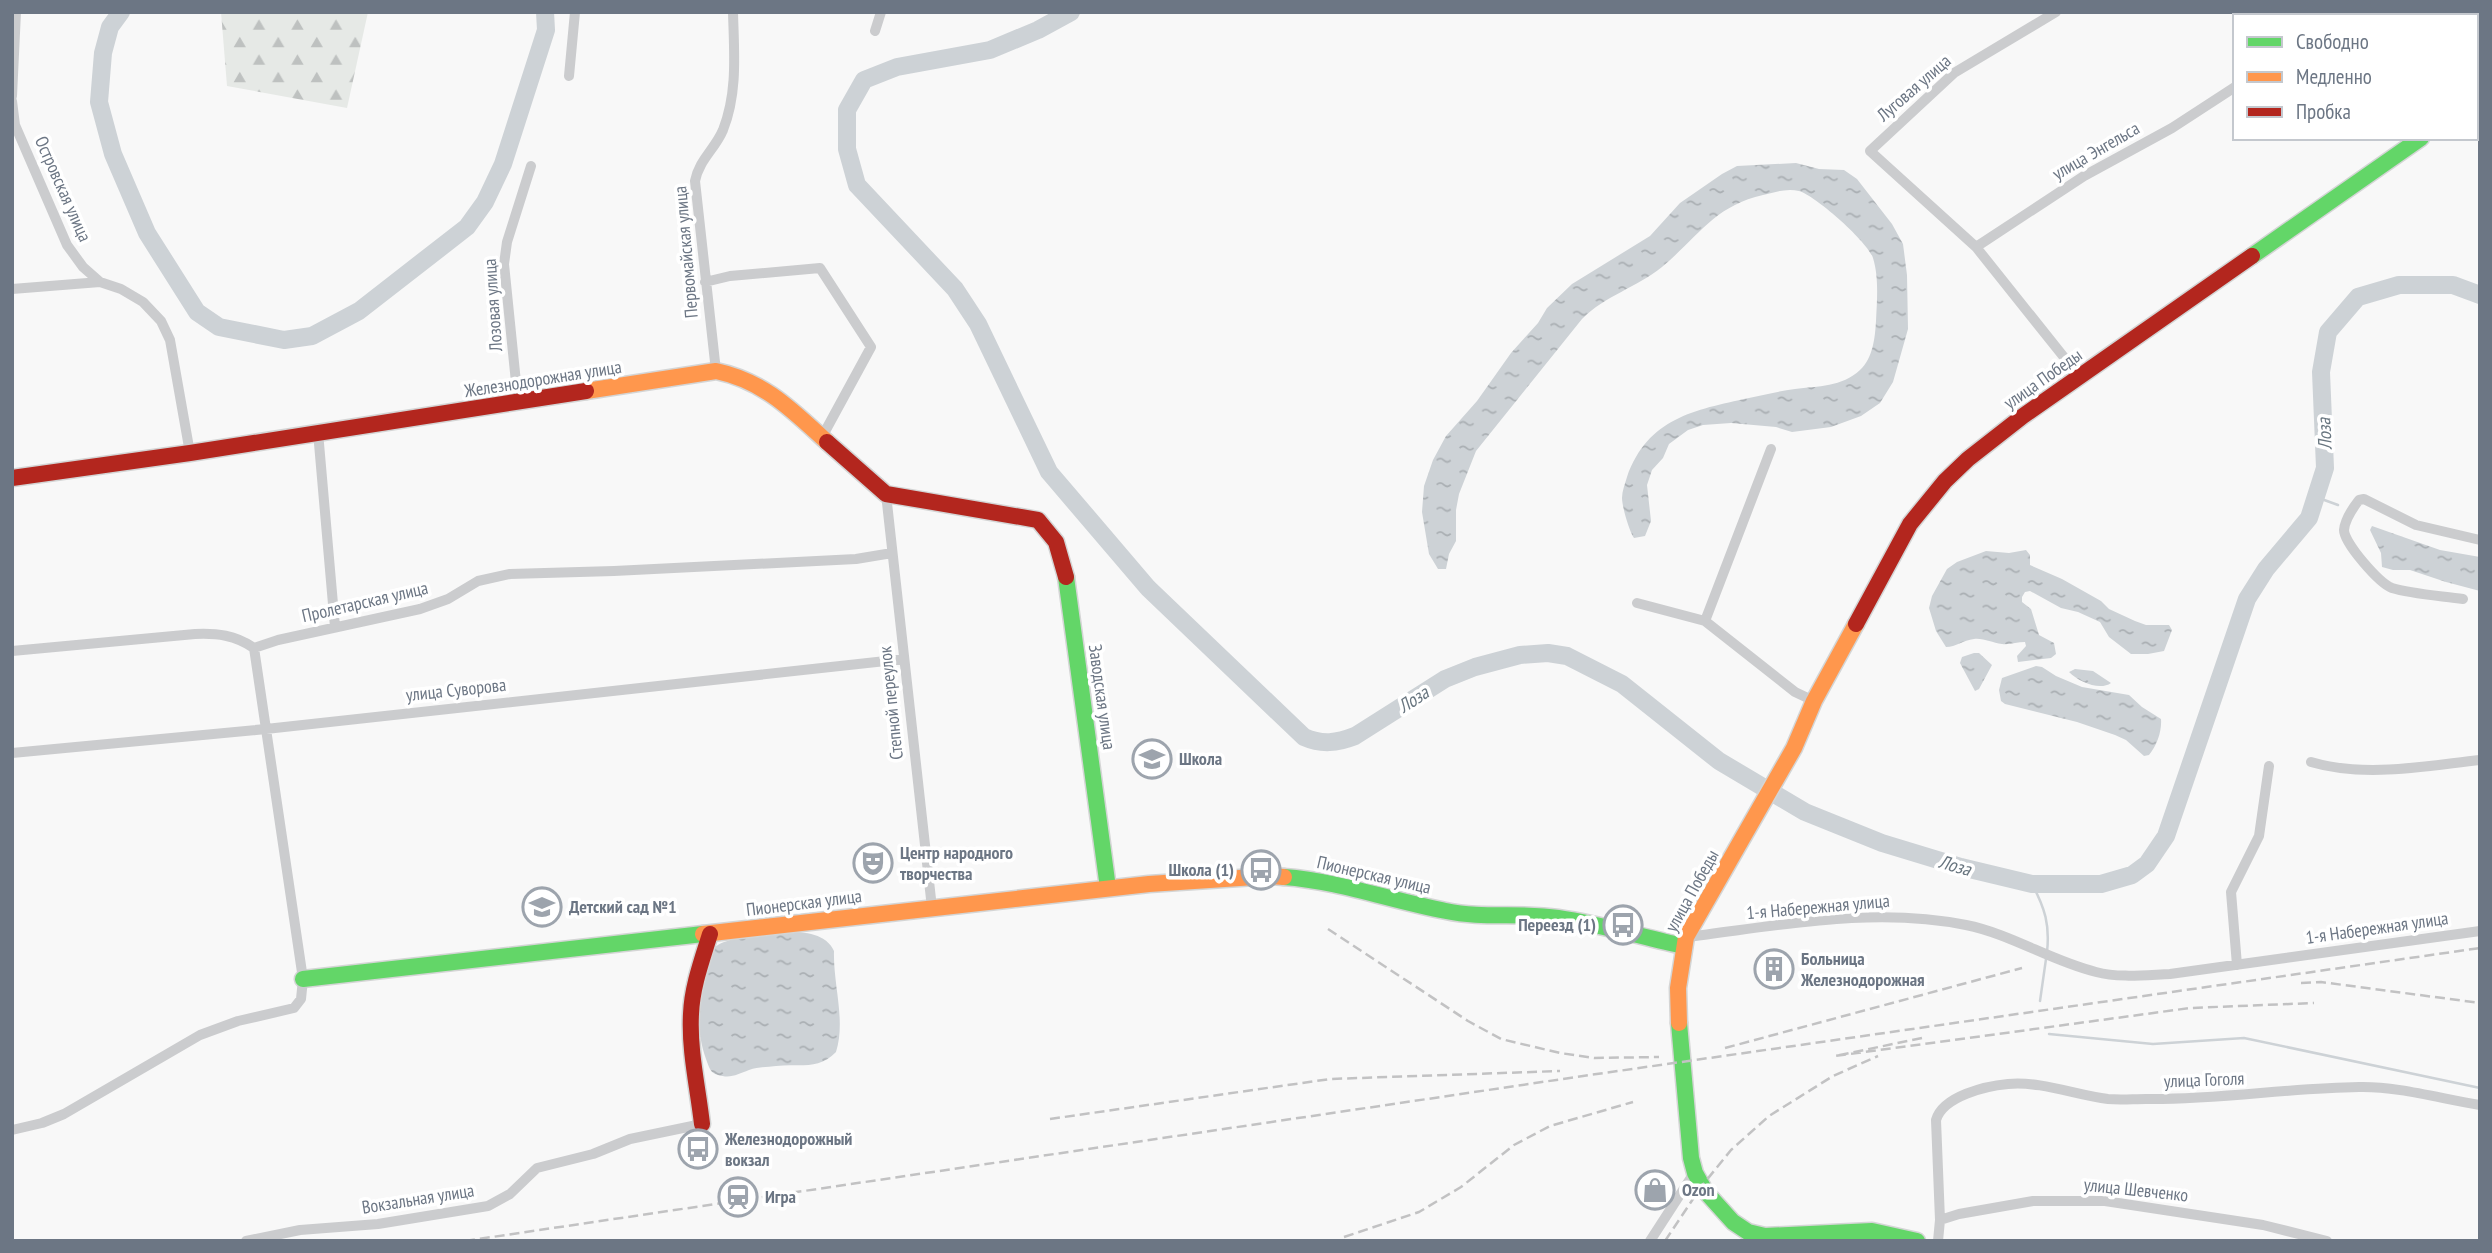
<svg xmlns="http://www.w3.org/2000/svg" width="2492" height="1253" viewBox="0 0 2492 1253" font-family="'PT Sans Narrow',sans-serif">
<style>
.forest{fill:url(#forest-firs)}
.water{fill:url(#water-ripples)}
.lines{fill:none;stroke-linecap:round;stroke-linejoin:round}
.stream{stroke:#cdd2d6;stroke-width:2.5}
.river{stroke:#cdd2d6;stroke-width:18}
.fast-casing{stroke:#d4d5d5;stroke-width:19}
.slow-casing{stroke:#d4d5d5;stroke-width:19}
.jam-casing{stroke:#d4d5d5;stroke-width:19}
.street{stroke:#cbccce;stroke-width:10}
.fast{stroke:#63d668;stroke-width:16}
.slow{stroke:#ff974d;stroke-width:16}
.jam{stroke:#b3261e;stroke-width:16}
.rail{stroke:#c2c2c3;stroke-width:2.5;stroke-dasharray:10 5;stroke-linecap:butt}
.labels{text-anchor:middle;stroke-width:7;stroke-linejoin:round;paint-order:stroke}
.street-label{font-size:18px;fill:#6c7684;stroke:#fff}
.poi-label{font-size:18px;font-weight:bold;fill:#6c7684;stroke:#fff;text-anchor:start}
.water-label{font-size:19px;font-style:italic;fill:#68757f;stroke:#fff}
</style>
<defs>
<pattern id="forest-firs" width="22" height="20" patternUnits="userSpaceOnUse" patternTransform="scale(1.75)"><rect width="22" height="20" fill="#e6e9e6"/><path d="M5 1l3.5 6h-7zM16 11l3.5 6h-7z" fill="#bec1c0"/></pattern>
<pattern id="water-ripples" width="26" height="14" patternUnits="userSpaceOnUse" patternTransform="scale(1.75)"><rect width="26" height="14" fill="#cdd2d6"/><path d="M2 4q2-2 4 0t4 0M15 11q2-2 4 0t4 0" fill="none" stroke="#aaafb3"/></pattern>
</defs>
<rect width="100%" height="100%" fill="#f8f8f8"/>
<path class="forest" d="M221,12H368L347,108L227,86Z"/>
<path class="water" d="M1796,163L1819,169L1844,170L1857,179L1892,224L1903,244L1907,275L1908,329L1893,382L1880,403L1861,416L1831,427L1792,432L1776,427L1731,423L1703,425L1688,430L1669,444L1663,458L1652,470L1647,485L1651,521L1645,536L1634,538C1629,531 1622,506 1622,498C1622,491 1625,484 1627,477C1648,418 1694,410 1749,398C1764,395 1779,391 1795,389C1818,386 1842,387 1860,370C1873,358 1875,338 1876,321C1877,301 1879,277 1873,258C1868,242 1816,196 1799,191C1787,188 1775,192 1763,195C1714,206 1698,237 1662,267C1636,288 1606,295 1582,319L1476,451L1459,494L1456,510V541L1449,554L1446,569H1438L1429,554L1422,512L1424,486L1433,460L1446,436L1477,401L1511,353L1538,323L1547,308L1572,284L1650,236L1680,203L1722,174L1737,166Z
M2372,526L2440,550L2480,557V591L2446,582L2410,570H2393L2382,567L2381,553L2370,530Z
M2026,550L2030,555V565L2062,579L2101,601L2109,609L2135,621L2146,625H2169L2172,630L2164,651L2148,654H2131L2109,637L2100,622L2078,612L2061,608L2030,591L2025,592L2022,597V602L2031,609L2039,635L2054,643L2056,654L2051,658L2018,662L2017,656L2026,646L2025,642C2017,642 2010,645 2002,644C1992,643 1984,638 1974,639C1963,640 1956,647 1946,647L1936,631L1929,608L1932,596L1947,569L1957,562L1986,551L2009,553Z
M1974,653H1979L1992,665L1979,689L1975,691L1960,663L1962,657Z
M2036,666L2042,667L2056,676L2082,687L2129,695L2142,707L2161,719C2162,731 2157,746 2149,755L2144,756L2126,740L2115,735L2077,722L2005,704L2001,701L1999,690L2002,678Z
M2075,669L2093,671L2111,683C2100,691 2079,682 2069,672Z
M767,932C789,932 824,928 834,951C833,985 846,1020 836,1052C818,1071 798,1063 776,1066C767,1067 758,1067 749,1070C738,1074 731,1079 718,1075C710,1073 709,1067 706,1059C692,1019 702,989 713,950C719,938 752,937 767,932Z"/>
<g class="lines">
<path class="stream" d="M2316,497L2338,505
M2032,884C2045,908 2050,925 2047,952
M2040,1001L2046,959
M2049,1034L2153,1044L2244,1038L2480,1088"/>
<path class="river" d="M121,12L110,27L103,53L99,102L113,154L147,233L197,312L219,327L284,340L312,336L359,311L467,227L485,202L503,164L546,30L545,12
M1071,12L1038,30L990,50L897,67L864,80L847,110V149L857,185L955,289L978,324L1049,472L1148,588L1304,737C1322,745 1337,743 1355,736L1445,679L1475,667L1520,655L1548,653L1567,656L1622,684L1719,761L1805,812L1882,843L1961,867L2032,884H2101L2132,875L2147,864L2166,836L2247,599L2266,569L2309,518L2325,468L2321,372L2328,332L2358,297L2399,285H2453L2480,295"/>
<g class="fast-casing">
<path id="fast" d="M2252,256L2421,138
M1066,577L1108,888
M1284,877C1339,881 1392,901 1446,911C1483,919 1520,912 1558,918C1600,924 1642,937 1683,946
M303,979L703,934
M1679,1023L1691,1158L1695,1173L1705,1191L1733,1222L1748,1232L1765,1236L1872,1231L1917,1241"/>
</g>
<g class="slow-casing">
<path id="slow" d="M586,391L716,371C764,381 792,410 827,442
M703,934L1149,884L1270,876L1284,877
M1679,1023L1678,988L1686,937L1794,748L1814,701L1856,624"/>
</g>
<g class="jam-casing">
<path id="jam" d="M2476,89L2480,85
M827,442L886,494L1038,520L1056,542L1066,577
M12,478L190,453L586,391
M1856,624L1910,524L1945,481L1968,459L2023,416L2252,256
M702,1124C698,1088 689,1051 691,1014C692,987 702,960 710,934"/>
</g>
<path class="street" d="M2056,12L1954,73L1870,151L1976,247L2079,376
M2384,12L2387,16
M2320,16L2324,12
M875,31L881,12
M569,76L575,12
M12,96L16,12
M12,101L15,125L67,245L83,267L100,282L121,289L143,302L161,321L170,340L190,453
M1976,247L2084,176L2172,128L2235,87
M705,282L730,276L820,268L871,347L822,437
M12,289L100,282
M716,371L695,181C699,160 715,149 723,130C738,92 734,52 733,12
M518,402L504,264L507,242L531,166
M318,432L335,627
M886,494L932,908
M2463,599C2443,596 2411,594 2392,588C2379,583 2344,543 2344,530C2345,519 2352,509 2359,500L2364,499L2416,525L2480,540
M1637,603L1705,621L1795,692L1814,701
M1705,621L1771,449
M12,651L195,634C217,633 235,635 254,648L278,640L420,609L448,599L478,581L510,574L614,571L856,559L892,553
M12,753L266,729L904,659
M2311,762C2365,778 2425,766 2480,760
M1686,937C1778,926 1874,906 1966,925C2011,934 2051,961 2096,972C2119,978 2145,975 2170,974L2480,931
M2237,965L2231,892L2259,836L2269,766
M12,1130L42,1123L64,1114L200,1035L238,1021L294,1008L301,999L303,979L254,648
M1940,1220L1959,1214L2033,1201H2105L2263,1225L2327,1241
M246,1241L300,1230L378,1224L488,1206L510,1194L537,1168L593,1154L630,1139L702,1124
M1650,1241L1694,1173
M1938,1241L1940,1220L1936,1120C1943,1096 1986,1086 2008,1084C2042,1081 2075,1095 2108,1099C2120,1100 2133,1099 2146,1099C2217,1100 2287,1088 2359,1087C2397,1086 2442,1099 2480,1105"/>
<use href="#fast" class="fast"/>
<use href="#slow" class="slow"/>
<use href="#jam" class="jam"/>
<path class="rail" d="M1328,929L1468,1021L1501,1039L1560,1053L1594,1058L1659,1057
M2301,983L2321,982L2480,1003
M1922,1038L1835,1056L2190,1008L2314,1003
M1725,1048L2022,968
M1050,1119L1330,1079L1560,1071
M1344,1237L1419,1212L1461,1187L1514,1145L1550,1126L1633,1102
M465,1241L1583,1076L2480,948
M1665,1241L1701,1187L1731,1150L1769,1116L1833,1076L1878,1056"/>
</g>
<defs>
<g id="school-ring" transform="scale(2.0125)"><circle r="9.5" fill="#fff" stroke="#9da4ad" stroke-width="1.5"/><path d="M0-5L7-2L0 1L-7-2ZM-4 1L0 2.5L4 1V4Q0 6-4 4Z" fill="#9da4ad"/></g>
<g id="theatre-ring" transform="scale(2.0125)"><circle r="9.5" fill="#fff" stroke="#9da4ad" stroke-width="1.5"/><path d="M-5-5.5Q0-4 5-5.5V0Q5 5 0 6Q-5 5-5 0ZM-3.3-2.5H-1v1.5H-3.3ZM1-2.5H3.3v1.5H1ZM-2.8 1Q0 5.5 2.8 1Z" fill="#9da4ad"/></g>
<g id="bus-ring" transform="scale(2.0125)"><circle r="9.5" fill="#fff" stroke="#9da4ad" stroke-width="1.5"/><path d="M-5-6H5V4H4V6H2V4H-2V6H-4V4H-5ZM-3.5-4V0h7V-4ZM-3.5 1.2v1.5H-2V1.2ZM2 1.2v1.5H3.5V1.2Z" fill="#9da4ad"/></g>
<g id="building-ring" transform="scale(2.0125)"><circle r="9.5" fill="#fff" stroke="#9da4ad" stroke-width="1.5"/><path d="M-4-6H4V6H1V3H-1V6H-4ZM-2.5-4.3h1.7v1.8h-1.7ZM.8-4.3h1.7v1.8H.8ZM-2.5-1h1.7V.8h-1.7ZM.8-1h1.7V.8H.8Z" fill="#9da4ad"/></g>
<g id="shop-ring" transform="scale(2.0125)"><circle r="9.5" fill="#fff" stroke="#9da4ad" stroke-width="1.5"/><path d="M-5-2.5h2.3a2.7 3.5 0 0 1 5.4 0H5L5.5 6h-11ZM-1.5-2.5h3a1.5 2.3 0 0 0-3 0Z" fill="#9da4ad"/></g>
<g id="station-ring" transform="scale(2.0125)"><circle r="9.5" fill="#fff" stroke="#9da4ad" stroke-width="1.5"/><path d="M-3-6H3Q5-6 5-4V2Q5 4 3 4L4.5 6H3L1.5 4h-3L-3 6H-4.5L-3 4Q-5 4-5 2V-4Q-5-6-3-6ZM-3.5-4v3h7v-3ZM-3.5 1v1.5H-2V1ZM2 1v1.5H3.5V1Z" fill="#9da4ad"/></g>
</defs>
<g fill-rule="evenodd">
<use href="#school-ring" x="1152" y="759"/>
<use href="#theatre-ring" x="873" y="863"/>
<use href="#bus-ring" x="1261" y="870"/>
<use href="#school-ring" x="542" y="907"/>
<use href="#bus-ring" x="1623" y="925"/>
<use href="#building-ring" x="1774" y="969"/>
<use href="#bus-ring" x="698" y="1149"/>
<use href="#shop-ring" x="1655" y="1190"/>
<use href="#station-ring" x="738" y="1197"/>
</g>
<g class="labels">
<g class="street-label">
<text transform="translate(1914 88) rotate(-41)" y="6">Луговая улица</text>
<text transform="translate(2096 151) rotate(-30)" y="6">улица Энгельса</text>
<text transform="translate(63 189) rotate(66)" y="6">Островская улица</text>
<text transform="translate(686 252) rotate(-95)" y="6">Первомайская улица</text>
<text transform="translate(493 305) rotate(-94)" y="6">Лозовая улица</text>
<text transform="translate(543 379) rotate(-9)" y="6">Железнодорожная улица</text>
<text transform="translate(2043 379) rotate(-35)" y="6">улица Победы</text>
<text transform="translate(365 602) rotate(-13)" y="6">Пролетарская улица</text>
<text transform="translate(456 690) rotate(-6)" y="6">улица Суворова</text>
<text transform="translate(1102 697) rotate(82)" y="6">Заводская улица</text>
<text transform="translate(891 703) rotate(-96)" y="6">Степной переулок</text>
<text transform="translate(1374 875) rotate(13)" y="6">Пионерская улица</text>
<text transform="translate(1692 891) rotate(-61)" y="6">улица Победы</text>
<text transform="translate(804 903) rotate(-7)" y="6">Пионерская улица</text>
<text transform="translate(1818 907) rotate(-5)" y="6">1-я Набережная улица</text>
<text transform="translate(2377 928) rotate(-8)" y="6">1-я Набережная улица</text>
<text transform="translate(2204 1080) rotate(-2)" y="6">улица Гоголя</text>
<text transform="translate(2136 1190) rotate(6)" y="6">улица Шевченко</text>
<text transform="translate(418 1199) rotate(-9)" y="6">Вокзальная улица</text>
</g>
<g class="poi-label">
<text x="1179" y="765">Школа</text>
<text x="900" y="859">Центр народного<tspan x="900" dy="21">творчества</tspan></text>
<text x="1234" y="876" text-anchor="end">Школа (1)</text>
<text x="569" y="913">Детский сад №1</text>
<text x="1596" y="931" text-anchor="end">Переезд (1)</text>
<text x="1801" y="965">Больница<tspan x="1801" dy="21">Железнодорожная</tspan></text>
<text x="725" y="1145">Железнодорожный<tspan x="725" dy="21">вокзал</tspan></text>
<text x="1682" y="1196">Ozon</text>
<text x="765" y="1203">Игра</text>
</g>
<g class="water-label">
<text transform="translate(2324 434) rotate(-93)" y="7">Лоза</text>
<text transform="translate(1413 699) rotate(-33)" y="7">Лоза</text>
<text transform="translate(1955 865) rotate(16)" y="7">Лоза</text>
</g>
</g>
<rect width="2492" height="1253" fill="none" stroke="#6c7684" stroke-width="28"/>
<rect x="2233" y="14" width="245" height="126" fill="#ffffff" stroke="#c4c8ce" stroke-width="2"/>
<rect x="2247" y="37" width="35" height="10" fill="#63d668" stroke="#c4c8ce" stroke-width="2"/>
<text x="2296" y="49" font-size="21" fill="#6c7684">Свободно</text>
<rect x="2247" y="72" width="35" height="10" fill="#ff974d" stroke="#c4c8ce" stroke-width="2"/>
<text x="2296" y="84" font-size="21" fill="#6c7684">Медленно</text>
<rect x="2247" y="107" width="35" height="10" fill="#b3261e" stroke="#c4c8ce" stroke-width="2"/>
<text x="2296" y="119" font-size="21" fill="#6c7684">Пробка</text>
</svg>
